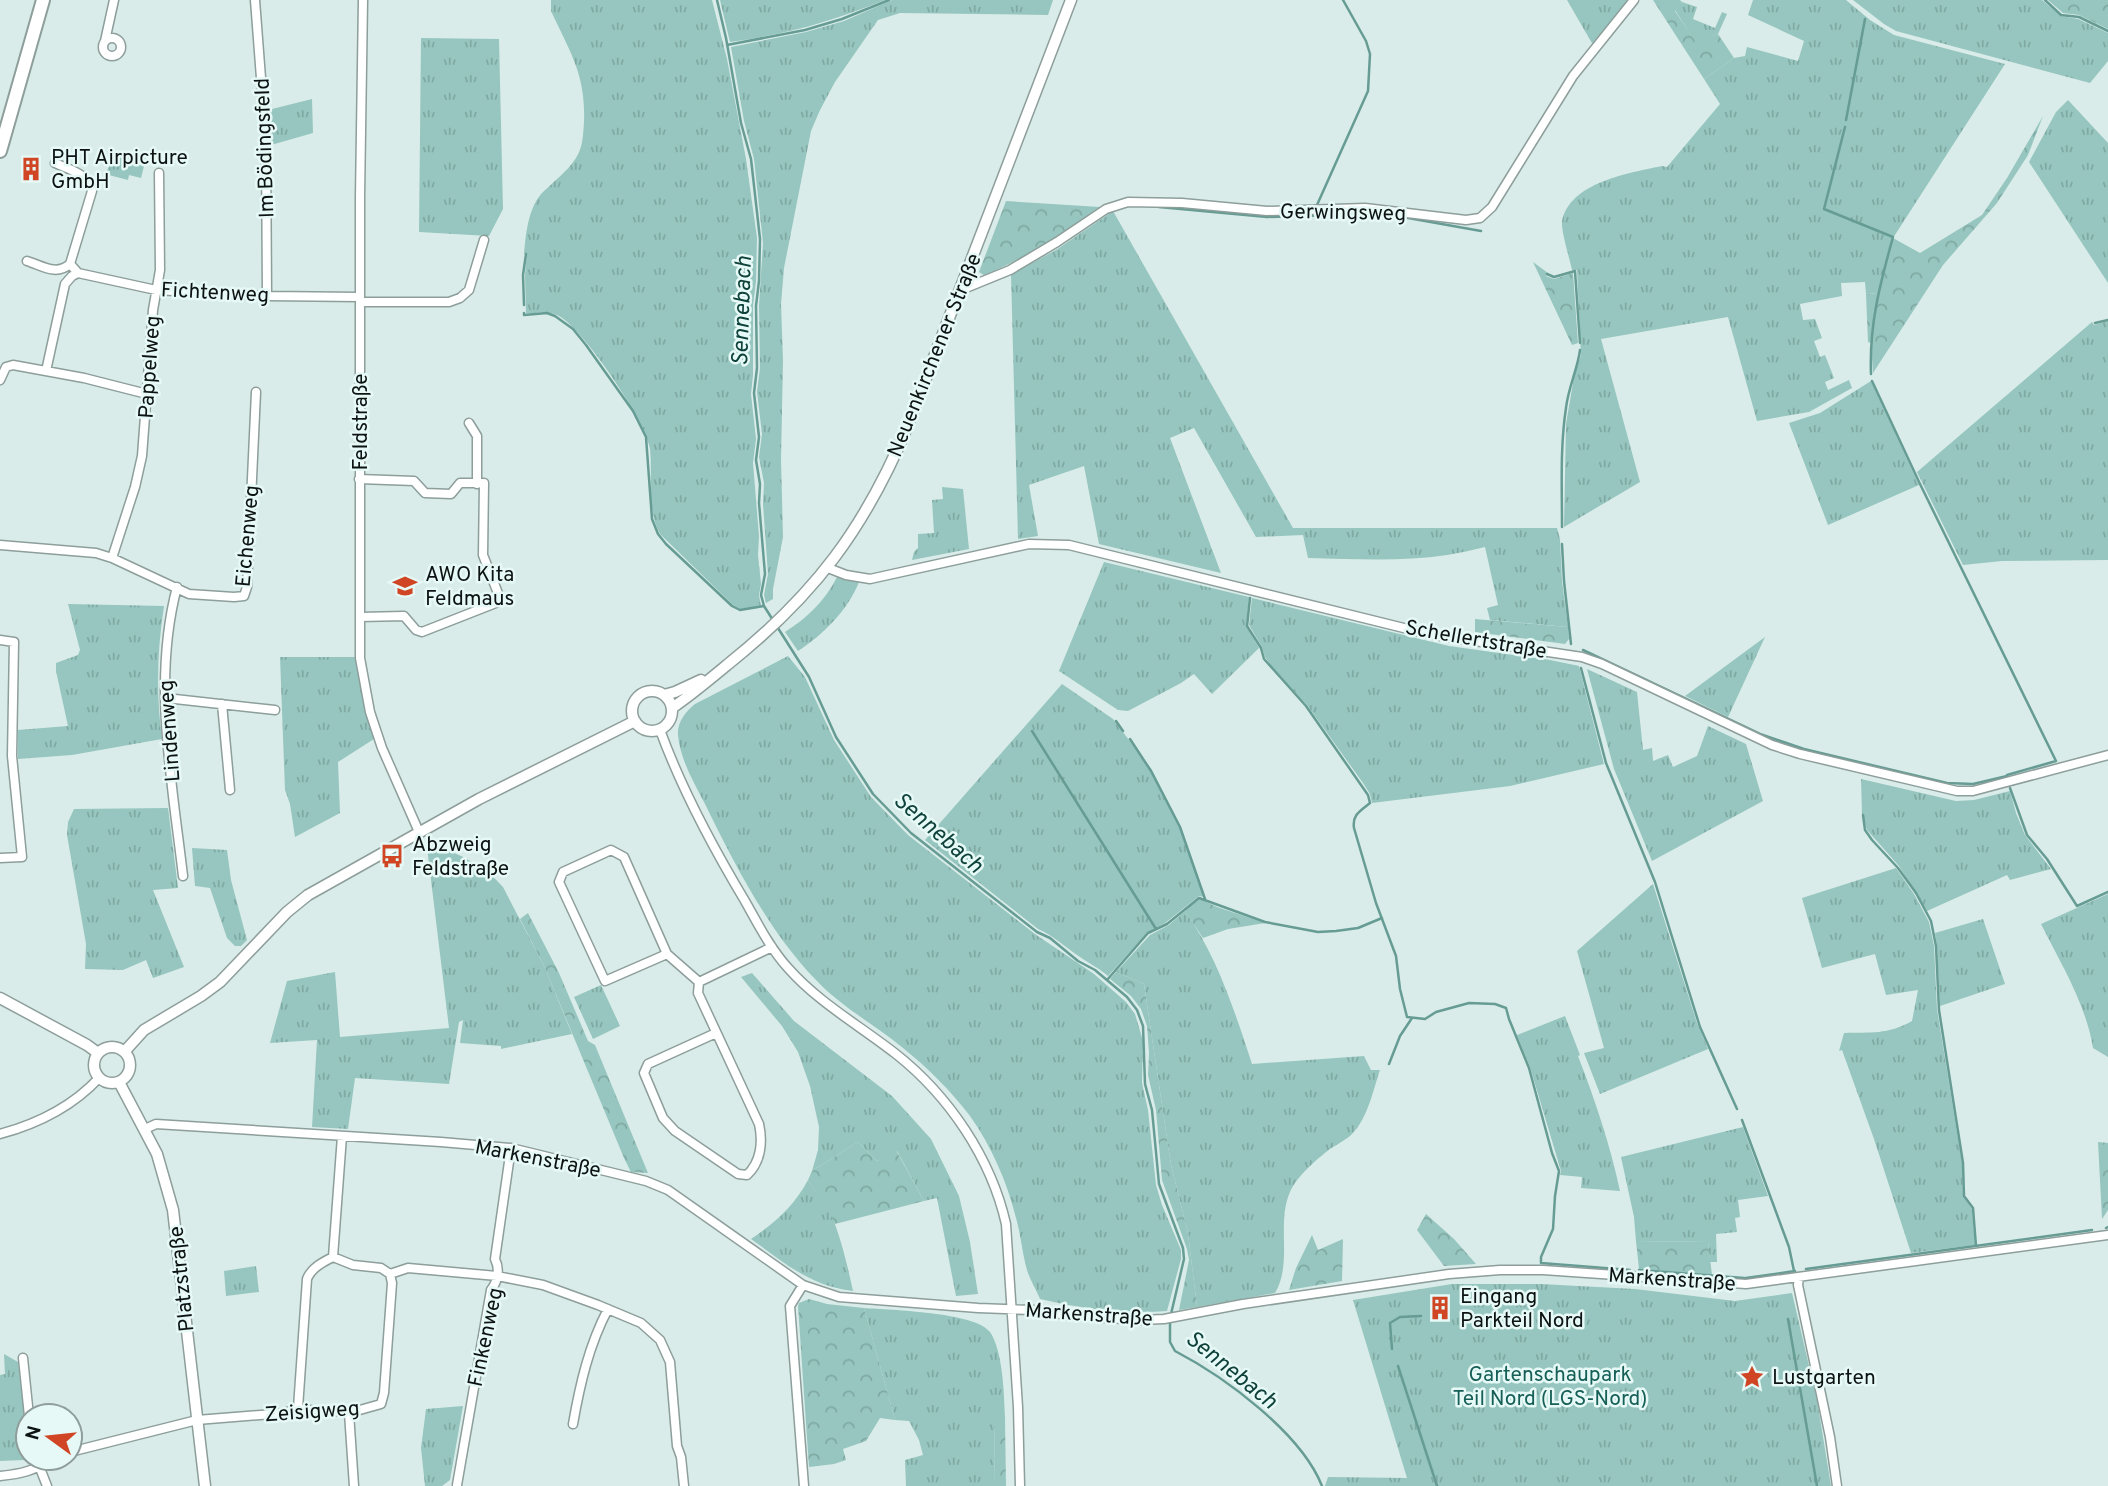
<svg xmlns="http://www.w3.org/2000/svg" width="2108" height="1486" viewBox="0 0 2108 1486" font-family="Overpass,sans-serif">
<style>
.grass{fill:url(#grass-tufts)}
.forest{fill:url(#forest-crowns)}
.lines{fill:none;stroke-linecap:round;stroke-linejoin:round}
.stream{stroke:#669c94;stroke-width:2.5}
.minor-casing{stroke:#8d9e9b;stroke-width:11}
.tertiary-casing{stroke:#8d9e9b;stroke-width:13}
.secondary-casing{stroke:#8d9e9b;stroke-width:16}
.minor{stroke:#fff;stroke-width:8}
.tertiary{stroke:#fff;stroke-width:10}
.secondary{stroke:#fff;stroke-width:12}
.labels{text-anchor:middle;stroke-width:5;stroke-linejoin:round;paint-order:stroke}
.street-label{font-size:21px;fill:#0c1312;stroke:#e6f9f6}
.poi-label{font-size:21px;fill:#0c1312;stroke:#e6f9f6;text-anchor:start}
.park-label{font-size:21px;fill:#165f57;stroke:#e6f9f6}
.water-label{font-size:23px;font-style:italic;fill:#0f413b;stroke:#e6f9f6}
</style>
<defs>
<pattern id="grass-tufts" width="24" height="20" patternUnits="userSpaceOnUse" patternTransform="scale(1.75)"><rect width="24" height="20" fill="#96c6bf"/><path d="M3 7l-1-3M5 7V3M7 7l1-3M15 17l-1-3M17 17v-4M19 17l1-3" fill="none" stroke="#80a9a3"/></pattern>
<pattern id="forest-crowns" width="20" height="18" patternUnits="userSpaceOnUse" patternTransform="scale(1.75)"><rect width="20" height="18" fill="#96c6bf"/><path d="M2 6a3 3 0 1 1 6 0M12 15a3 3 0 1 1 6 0" fill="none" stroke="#80a9a3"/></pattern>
</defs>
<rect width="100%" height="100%" fill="#d9ece9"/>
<path class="grass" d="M551,0H712L727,59L746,159L757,238L756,281L753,306V375L751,394L756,439L753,463L759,536L758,555L761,584L759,595L761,606L758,608L740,609L733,605L660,534C646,509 653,477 650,449C647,423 581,325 557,315C546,310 537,314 526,313L525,275L527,253L524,254C526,233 528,209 542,193C554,181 567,172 576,158C583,147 583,135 584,122C586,75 570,52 551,11Z
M720,0H885C831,22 787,34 730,42Z
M892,0H1053L1048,15L900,13L878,20L835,82L820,110L811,131L784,268L781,304L783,361L781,459L783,537L773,589V599L766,603L764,595L768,574L763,504L764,483L759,457L762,434L757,392L760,368L759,306L763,243L754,159L744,121L731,47L806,32L844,21Z
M1567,0H1629L1593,45Z
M1753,0H1846L1870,20L1894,35L2005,64L1893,238L1878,293L1866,294L1865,282L1841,283L1842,296L1800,304L1803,320L1815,319L1822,338L1814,341L1820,357L1825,355L1834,378L1825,382L1828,390L1849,380L1852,388L1809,412L1757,421L1728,317L1601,339L1640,482L1564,527L1566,424L1574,377L1581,355L1577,270H1572C1570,260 1561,231 1562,222C1569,182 1630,173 1662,166L1667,167L1720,104L1704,79L1734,58L1745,56L1747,47L1798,61L1804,41L1748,15Z
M1853,0H2042L2061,16L2078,19L2108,33V61L2090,83L1896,31L1884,24Z
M1682,2L1697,7L1693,19L1715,28L1722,12L1727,14L1718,34L1695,42L1675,10Z
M421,38L499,39L503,209L489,236L419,232Z
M312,99L313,133L271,145L268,110Z
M2068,100L2108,143V283L2029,162L2056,112Z
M117,152L146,158L141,178L129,175L128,180L105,174Z
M1113,211L1293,528H1557L1560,539L1562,581L1568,627L1490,620L1487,608L1498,605L1485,547C1472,550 1460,553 1447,555C1401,562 1354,559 1308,558L1303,535L1256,537L1194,428L1170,438L1221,573L1099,544L1084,466L1029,485L1038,536L1018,539L1011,274L1056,250Z
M2108,321V560L2002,561L1963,565L1917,472L2092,322L2094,325Z
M1871,381L1919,485L1828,525L1789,423L1820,413Z
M942,487L963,489L969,549L912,560L914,552L918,548V534L934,533L932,500L943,499Z
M1104,562L1249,597L1246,626L1259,648L1212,694L1194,674L1181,683L1128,711L1118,710L1059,671Z
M837,577L859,582C848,610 823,635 798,651L785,632C807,618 825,601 837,577Z
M1252,598L1449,646L1550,660L1579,666L1604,764L1510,786L1372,803L1370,794L1363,783L1307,705L1272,667L1265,657L1262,647L1249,625Z
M68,604L164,606C157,651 156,694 162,739L72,755L18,759V730L68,726L56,671V663L78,655L80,650Z
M1765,637L1728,717L1685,696Z
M788,656L805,677L834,740L871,797L908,835L1035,934L1094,974L1126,1002L1135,1014L1143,1041L1142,1083L1148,1110L1156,1185L1162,1205L1181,1250V1259L1167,1311C1124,1314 1082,1309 1040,1299C1036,1289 1030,1280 1027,1270C1022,1253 1021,1235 1016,1218C1007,1182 992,1147 970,1116C951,1091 928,1068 903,1048C874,1024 841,1007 815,979C768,930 735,865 705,804C694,783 680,759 678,735C677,722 686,711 695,704Z
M280,657H356L366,714L374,739L338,762L340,813L295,837L290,804L285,790Z
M1587,669L1637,692L1643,750L1652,748L1653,761L1668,755L1673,767L1697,756L1708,726L1746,744L1763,801L1652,861L1614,769Z
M1062,684L1113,719L1152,770L1179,823L1205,897L1199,896L1165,923L1148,932L1108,976C1099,968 1090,964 1080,957C1066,948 1054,936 1038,929L925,840Z
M1861,779L1956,801L1974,800L2010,791L2016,813L2025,835L2051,869L2010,880L2007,875L1927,911L1899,866L1867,830L1862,814Z
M168,808L178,888L153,890L184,967L153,978L146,960L123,970L85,969L86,944L67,835L68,822L74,809Z
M432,845C459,853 485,866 503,887L545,968L572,1034L501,1049V1046L460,1043L463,1020L459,1022L449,1084L355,1078L348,1129L312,1127L317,1040L270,1043L287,981L335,972L340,1037L449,1028L427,847Z
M192,848L227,850L231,880L247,940L241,946H235L227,938L210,888L195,886Z
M1896,868L1914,894L1929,922L1934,946L1937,1009L1962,1163L1963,1196L1972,1209L1975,1245L1911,1253L1874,1139L1842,1050L1839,1051L1844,1033C1871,1032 1887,1035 1912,1021L1918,990L1886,995L1875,954L1822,968L1802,898Z
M1653,884L1697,1023L1708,1049L1600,1094L1584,1053L1604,1048L1577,951Z
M2108,894V1057L2093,1048C2086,1004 2061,964 2041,924Z
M1185,911C1217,956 1235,1012 1252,1064L1364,1056L1371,1070H1380C1373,1090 1368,1118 1352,1134C1346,1140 1337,1144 1330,1149C1316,1160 1297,1176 1290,1192C1276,1224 1293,1263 1275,1293L1197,1307L1188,1233L1171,1165L1144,984L1116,972L1150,935L1169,925Z
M1983,919L2005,984L1940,1006L1937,946L1935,933Z
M752,973L794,1021L892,1096L931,1139L959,1196L970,1242L978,1294L956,1296L937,1198L924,1201L897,1151L877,1161L858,1142L812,1171L818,1150L819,1127L810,1086L798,1052L782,1026L741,977Z
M601,985L620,1026L593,1039L574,997Z
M1565,1016L1580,1055L1578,1056C1595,1100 1610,1144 1620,1191L1581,1188L1582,1177L1560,1175L1561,1171L1530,1067L1517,1035Z
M1743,1127L1768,1196L1738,1200L1740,1217L1735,1218L1737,1232L1716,1234L1717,1262H1710L1708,1242L1636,1241L1634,1217L1621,1157Z
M808,1180C814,1191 824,1201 830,1212C841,1237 847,1264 853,1291C810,1286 785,1263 751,1239C775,1223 794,1206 808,1180Z
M256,1266L259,1292L226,1296L224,1271Z
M1452,1284H1541L1635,1289L1735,1301L1792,1293L1817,1400L1831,1486H1325L1328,1477L1407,1478L1353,1300Z
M864,1308C890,1310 975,1312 990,1332C1003,1351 1004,1394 1005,1417H994L995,1486H906L905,1460L923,1455L919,1440L909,1421L895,1420Z
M4,1354L18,1362L28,1446V1456L24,1460L0,1461V1375L5,1374Z
M463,1406L450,1480L442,1486H425L421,1448L426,1409Z"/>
<path class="forest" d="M1653,0H1680L1682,2L1675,11L1695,41L1718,34L1734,58L1704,79Z
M2048,0H2108V29L2079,15L2063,13Z
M2043,116L2028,155L1997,203L1943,265L1873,373L1871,343L1868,342L1866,294L1878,293L1893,238L1920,253L1982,215L2007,178Z
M1006,201L1100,207C1063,232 1026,259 984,275L979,272Z
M1533,262L1548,273L1546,276L1554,279L1573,273L1578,343L1572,345Z
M1475,619L1568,627L1569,639L1565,644L1475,632Z
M1200,899L1217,907L1265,923L1228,929L1203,938L1185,911L1191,905Z
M528,913L559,973L588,1041L595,1045L648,1173L631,1172L624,1158L545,968L520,919Z
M1116,972L1144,984L1171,1165L1188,1233L1197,1307L1179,1310L1189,1260L1187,1249L1162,1180L1156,1110L1148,1075L1149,1053L1147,1026L1141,1009L1131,996L1110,979Z
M858,1142L877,1161L896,1150L924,1201L835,1224C828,1208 817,1195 808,1180L812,1171Z
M2098,1142L2108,1143V1210L2102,1219Z
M1426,1214L1454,1239L1476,1264L1444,1266L1417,1230Z
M1312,1235L1318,1250L1343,1239L1342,1281L1289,1290L1296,1268Z
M1636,1241L1708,1242L1712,1275L1639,1269Z
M809,1299L827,1304L864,1308L895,1420L880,1418L866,1441L843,1449L846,1460L834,1464L809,1467L798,1306L799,1303Z
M994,1417H1005L1006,1486H995Z"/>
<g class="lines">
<path class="stream" d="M717,0L726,38L741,123L751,159L760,239L759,281L756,306L757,368L754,393L759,437L756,460L760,484L759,503L765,574L761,595L764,606L809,677L836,737L873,794L911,833L1037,932L1050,938L1078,961L1095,970L1127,997L1137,1010L1143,1026L1145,1084L1152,1110L1159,1184L1183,1248L1184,1259L1171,1314
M2045,0L2061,15L2079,17L2108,31
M727,45L805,30L842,19L889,0
M1846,120L1865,19
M1845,127L1824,209L1893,237C1880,284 1869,325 1871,374
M1317,205L1368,91L1370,54L1366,41L1343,0
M1159,207L1267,217L1365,214L1397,216L1481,231
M1547,274L1554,277L1575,271L1580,343
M524,305L523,275L526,254
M524,313V315L547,313L555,316L573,329L586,345L633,411L646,437L652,519L658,534L666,544L732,606L740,610L764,606
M2095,323L2108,320
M1872,381L1920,484L2056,761L2007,775
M1562,527C1562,487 1560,447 1566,408C1568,388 1578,368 1580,350
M1562,544L1564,581L1571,644
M1250,598L1247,626L1261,648L1264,659L1306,706L1368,795L1370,803C1360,811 1352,815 1354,828L1376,903L1396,956L1400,989L1407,1017L1425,1019L1436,1012L1469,1003L1495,1004L1506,1008L1509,1019L1529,1068L1552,1153L1559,1171L1555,1196L1553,1229L1541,1257V1263L1630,1270
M1583,650L1760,734L1804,749L1947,783L1973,784L2007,776
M1581,668L1606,763L1655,882L1700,1027L1737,1109
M1116,721L1123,731
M1032,731L1156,929
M1130,739L1151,771L1180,827L1205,899
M2010,788L2027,835L2047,859L2077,906L2108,892
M1863,815L1865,830L1872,840L1898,868L1916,893L1931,921L1936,946L1939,1010L1963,1163L1964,1196L1973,1208L1976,1246
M1107,980L1148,933L1167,924L1199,898L1265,922L1318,932L1336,931L1358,928L1382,918
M1389,1064L1400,1036L1412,1018
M1742,1120L1789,1247L1794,1271
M2106,1228L2108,1227
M1806,1269L2092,1230
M1639,1270L1744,1278
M1746,1278L1795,1271
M1788,1319L1817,1486
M1170,1321V1342L1175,1351C1225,1377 1301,1433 1322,1486
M1392,1349L1390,1323L1400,1317L1421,1316
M1398,1366L1437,1486"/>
<g class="minor-casing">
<path id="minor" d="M255,0L266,143L267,296
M363,0L360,197V658L370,712L382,748L419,832
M103 47a9 9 0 1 1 18 0a9 9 0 1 1-18 0Z
M105,41L114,0
M55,163C70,170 89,174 92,191L70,264L78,273L156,290L267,296L360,297
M27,261C43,266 56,276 70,264
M961,290L1010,270L1057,242L1106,209L1128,202L1182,203L1267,211L1365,208L1466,220L1480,218L1492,207L1573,76L1634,0
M360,302H449L460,298L469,290L484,240
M46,371L65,284L72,276L78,273
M0,380L6,367L13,365L84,378L147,394
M469,423L477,436V484
M359,479L414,481L425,493L451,494L460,483H484L483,555L501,601L422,632L416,630L404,616L360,617
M0,545L96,553L112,558L189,594L234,597L244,596L247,587L256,392
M112,558L135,487L142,456L153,310L160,270L159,173
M828,568L846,575L870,579L1029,544L1069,545L1428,634L1582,657L1602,664L1772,745L1800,754L1957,791H1973L2108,755
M177,587C152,681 172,781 183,876
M0,640L14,642L12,756L22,857L0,858
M166,698L275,710
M222,704L230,790
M660,730C682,790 712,846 745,901C758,924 770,948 788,968C819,1003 859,1025 896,1054C949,1096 991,1158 1006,1224L1018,1407L1020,1486
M667,954L605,981L559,882L563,872L611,850L624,857L667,954L699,982
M699,982L698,993L759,1124C763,1142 761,1162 747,1175L738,1174L675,1131L663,1118L644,1073L648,1064L716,1033
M699,982L772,947
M145,1129L156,1124L441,1142L511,1148L646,1181L668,1190L803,1285L839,1297L978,1308L1033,1310L1075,1316L1140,1320L1164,1319L1243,1304L1449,1274L1500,1270H1543L1746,1284L2108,1235
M0,1134C37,1124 73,1106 99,1078
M390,1274L408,1268L497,1276L543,1285L598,1305L641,1323L660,1340L670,1362L677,1446L681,1457L684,1486
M1799,1277L1798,1285L1830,1437L1837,1486
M803,1285L790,1306L804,1486
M23,1358L29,1416
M298,1408L307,1279C311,1268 323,1262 333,1257L342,1136
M349,1413L354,1486
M573,1424C580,1384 589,1345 608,1309
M70,1452L197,1420L285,1413L298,1408L315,1411L330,1410L349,1413L381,1404L384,1393L392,1283L390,1274L381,1268L353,1265L333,1257
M36,1458L47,1486
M0,1476C20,1474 36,1471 51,1458
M457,1485L491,1290C498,1281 500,1269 495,1259L511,1148"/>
</g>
<g class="tertiary-casing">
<path id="tertiary" d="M632 711a20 20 0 1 1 40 0a20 20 0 1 1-40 0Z
M664,695L675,692L701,680
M672,708C691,695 709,680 727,665C815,595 865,528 908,425L1071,0
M0,998L87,1045L98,1053
M94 1065a18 18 0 1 1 36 0a18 18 0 1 1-36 0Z
M125,1051L144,1030L201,996L220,982L287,912L308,895L479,799L635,721
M119,1082L157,1154L173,1210L205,1486"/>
</g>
<g class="secondary-casing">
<path id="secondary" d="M0,151L43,0"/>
</g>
<use href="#minor" class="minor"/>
<use href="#tertiary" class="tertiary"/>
<use href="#secondary" class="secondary"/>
</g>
<defs>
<g id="building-bare" transform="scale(1.89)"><path d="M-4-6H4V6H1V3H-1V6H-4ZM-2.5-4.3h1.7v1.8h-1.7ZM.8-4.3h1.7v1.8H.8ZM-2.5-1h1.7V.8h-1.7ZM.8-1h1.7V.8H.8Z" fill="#d04625" stroke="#e6f9f6" stroke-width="2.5" paint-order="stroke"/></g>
<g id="school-bare" transform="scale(1.89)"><path d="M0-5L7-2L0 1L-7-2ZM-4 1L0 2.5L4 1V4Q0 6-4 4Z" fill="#d04625" stroke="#e6f9f6" stroke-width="2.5" paint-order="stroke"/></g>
<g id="bus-bare" transform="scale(1.89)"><path d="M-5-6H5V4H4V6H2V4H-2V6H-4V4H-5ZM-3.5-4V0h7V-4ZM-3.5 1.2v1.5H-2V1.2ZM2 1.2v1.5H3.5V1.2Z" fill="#d04625" stroke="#e6f9f6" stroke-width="2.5" paint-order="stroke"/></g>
<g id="sight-bare" transform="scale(1.89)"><path d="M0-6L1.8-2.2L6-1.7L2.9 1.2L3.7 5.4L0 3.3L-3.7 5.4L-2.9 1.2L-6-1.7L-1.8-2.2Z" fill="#d04625" stroke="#e6f9f6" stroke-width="2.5" paint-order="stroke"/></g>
</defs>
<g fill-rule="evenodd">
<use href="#building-bare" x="31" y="169"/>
<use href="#school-bare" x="405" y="586"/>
<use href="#bus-bare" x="392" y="856"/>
<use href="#building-bare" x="1440" y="1308"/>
<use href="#sight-bare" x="1752" y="1377"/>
</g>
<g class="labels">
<g class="street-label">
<text transform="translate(264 148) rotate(-92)" y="7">Im Bödingsfeld</text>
<text transform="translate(1343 212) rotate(1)" y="7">Gerwingsweg</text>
<text transform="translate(215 292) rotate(3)" y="7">Fichtenweg</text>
<text transform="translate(934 355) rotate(-68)" y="7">Neuenkirchener Straße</text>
<text transform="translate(149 367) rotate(-86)" y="7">Pappelweg</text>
<text transform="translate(360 422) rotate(-90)" y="7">Feldstraße</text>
<text transform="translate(247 536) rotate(-85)" y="7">Eichenweg</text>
<text transform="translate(1476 639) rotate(10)" y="7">Schellertstraße</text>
<text transform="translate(169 731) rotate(-94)" y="7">Lindenweg</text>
<text transform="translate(538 1158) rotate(11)" y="7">Markenstraße</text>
<text transform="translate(181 1279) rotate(-96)" y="7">Platzstraße</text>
<text transform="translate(1672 1279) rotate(4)" y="7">Markenstraße</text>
<text transform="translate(1089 1314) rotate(4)" y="7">Markenstraße</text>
<text transform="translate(485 1337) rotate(-78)" y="7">Finkenweg</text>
<text transform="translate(312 1411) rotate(-4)" y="7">Zeisigweg</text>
</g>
<g class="poi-label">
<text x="51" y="164">PHT Airpicture<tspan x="51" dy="24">GmbH</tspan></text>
<text x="425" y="581">AWO Kita<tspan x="425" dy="24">Feldmaus</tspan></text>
<text x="412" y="851">Abzweig<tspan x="412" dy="24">Feldstraße</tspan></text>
<text x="1460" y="1303">Eingang<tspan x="1460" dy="24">Parkteil Nord</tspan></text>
<text x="1772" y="1384">Lustgarten</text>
</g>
<g class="park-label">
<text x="1550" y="1381">Gartenschaupark<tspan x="1550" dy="24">Teil Nord (LGS-Nord)</tspan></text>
</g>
<g class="water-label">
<text transform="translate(741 311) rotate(-88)" y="8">Sennebach</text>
<text transform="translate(939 832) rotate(41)" y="8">Sennebach</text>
<text transform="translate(1232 1369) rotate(39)" y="8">Sennebach</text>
</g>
</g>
<g transform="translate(49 1437) rotate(285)"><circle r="33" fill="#e6f9f6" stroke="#8f9d9b" stroke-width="2"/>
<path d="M0-5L12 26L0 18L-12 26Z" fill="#d04625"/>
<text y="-10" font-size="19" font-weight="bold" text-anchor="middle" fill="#0c1312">N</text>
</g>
</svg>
